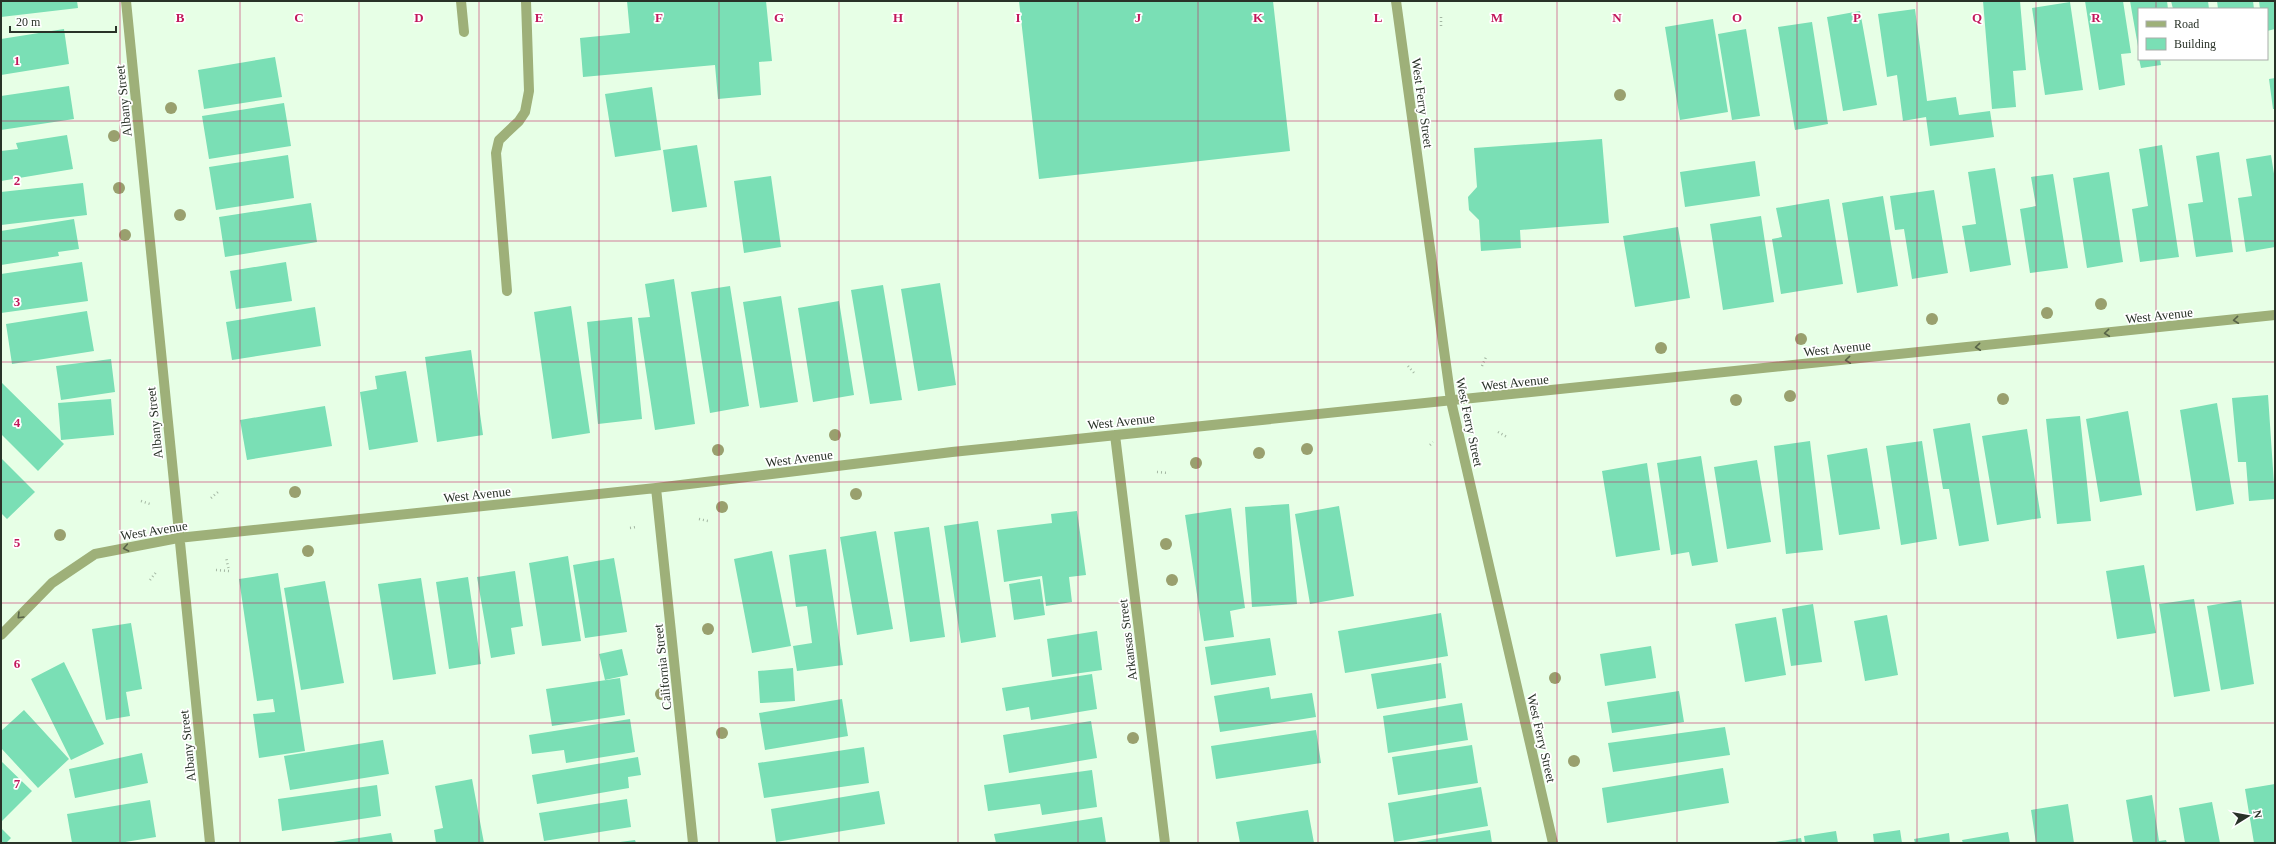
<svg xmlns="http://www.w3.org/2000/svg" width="2276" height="844" viewBox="0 0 2276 844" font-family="Georgia,serif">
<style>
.building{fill:#7adfb5}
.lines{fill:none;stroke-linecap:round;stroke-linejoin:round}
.path{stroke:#a4b7a3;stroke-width:2.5;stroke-dasharray:1 3;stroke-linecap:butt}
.minor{stroke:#9eb079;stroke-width:10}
.tree{fill:#99a06e}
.oneway{stroke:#586448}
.grid{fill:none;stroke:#c2185b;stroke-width:1;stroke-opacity:0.55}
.labels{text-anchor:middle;stroke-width:3.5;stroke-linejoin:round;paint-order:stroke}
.street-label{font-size:13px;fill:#293228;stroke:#fff}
.grid-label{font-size:13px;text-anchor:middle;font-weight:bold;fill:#c2185b;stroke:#fff;stroke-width:3.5;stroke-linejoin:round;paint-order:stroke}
</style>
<rect width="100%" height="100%" fill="#e7ffe6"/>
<path class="building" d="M1,1H77L78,8L1,17Z
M627,1H766L772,61L759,62L761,95L718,99L715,65L583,77L580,38L630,33Z
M1019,1H1273L1290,151L1039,179Z
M1983,1H2020L2026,70L2013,71L2016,107L1992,109Z
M2085,1H2123L2131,53L2121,54L2125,85L2099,90Z
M2130,1H2167L2168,9H2139V52Z
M2171,1H2208L2209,9H2173Z
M2217,1H2253L2254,9H2218Z
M2259,1H2275V29L2267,31V9H2260Z
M2070,2L2083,90L2045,95L2032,8Z
M1915,9L1927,101L1956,97L1959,115L1990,111L1994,137L1930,146L1926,117L1903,121L1897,75L1887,77L1878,14Z
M1860,11L1877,105L1843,111L1827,17Z
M1713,19L1728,112L1680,120L1665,27Z
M1812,22L1828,124L1795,130L1778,27Z
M64,29L69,64L1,75V39Z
M1746,29L1760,116L1732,120L1718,34Z
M275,57L282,97L204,109L198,70Z
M2139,59H2160L2161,65L2141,68Z
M2275,78V109H2273L2269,79Z
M69,86L74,119L1,130V96Z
M652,87L661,150L615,157L605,94Z
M284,103L291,146L209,159L202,116Z
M67,135L73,169L1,181V151L18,149L16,143Z
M1602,139L1609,223L1520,230L1521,248L1481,251L1479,220L1469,210L1468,197L1477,187L1474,148Z
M697,145L707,207L672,212L663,150Z
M2162,145L2179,257L2140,262L2132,209L2148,206L2139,149Z
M2219,152L2233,252L2196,257L2188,204L2203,202L2196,156Z
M288,155L294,198L216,210L209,167Z
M2271,155L2275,180V247L2246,252L2238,198L2252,196L2246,159Z
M1755,161L1760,196L1685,207L1680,172Z
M1995,168L2011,265L1970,272L1962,226L1976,224L1968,172Z
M2109,172L2123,262L2087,268L2073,178Z
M2053,174L2068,268L2030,273L2020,209L2036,206L2031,177Z
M771,176L781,247L744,253L734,181Z
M83,183L87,215L1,225V192Z
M1934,190L1948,273L1912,279L1904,229L1895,230L1890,196Z
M1883,196L1898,286L1857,293L1842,203Z
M1829,199L1843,284L1781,294L1772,239L1782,237L1776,208Z
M311,203L317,242L225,257L219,217Z
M1761,216L1774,302L1723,310L1710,224Z
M74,219L79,249L58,252L59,256L1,265V231Z
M1678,227L1690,298L1635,307L1623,236Z
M82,262L88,301L1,313V274Z
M286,262L292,301L236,309L230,271Z
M674,279L695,424L655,430L638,318L650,317L645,284Z
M940,283L956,385L918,391L901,289Z
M883,285L902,400L870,404L851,290Z
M730,286L749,406L710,413L691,292Z
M781,296L798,402L760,408L743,302Z
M839,301L854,395L813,402L798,308Z
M571,306L590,433L552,439L534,312Z
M315,307L321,346L232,360L226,322Z
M87,311L94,351L12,364L6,324Z
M632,317L642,419L598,424L587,322Z
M471,350L483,435L437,442L425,357Z
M111,359L115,392L61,400L56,366Z
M406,371L418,442L369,450L360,392L377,389L375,376Z
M1,382L64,444L38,471L1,434Z
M2268,395L2275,499L2249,501L2246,462H2238L2232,398Z
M111,399L114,435L61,440L58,403Z
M2217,403L2234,504L2196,511L2180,410Z
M325,406L332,446L247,460L240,420Z
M2128,411L2142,495L2100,502L2086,419Z
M2080,416L2091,521L2057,524L2046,419Z
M1970,423L1989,541L1959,546L1949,489H1943L1933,429Z
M2027,429L2041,518L1997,525L1982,436Z
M1810,441L1823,550L1786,554L1774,446Z
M1922,441L1937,539L1901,545L1886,446Z
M1867,448L1880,529L1839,535L1827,455Z
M1701,456L1718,562L1692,566L1689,552L1671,555L1657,463Z
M1,458L35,492L7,519L1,513Z
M1757,460L1771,542L1727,549L1714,467Z
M1647,463L1660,550L1616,557L1602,471Z
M1289,504L1297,604L1252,607L1245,507Z
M1339,506L1354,596L1310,604L1295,514Z
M1231,508L1245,608L1230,611L1234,637L1204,641L1185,515Z
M1077,511L1086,575L1069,577L1072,602L1046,606L1042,576L1004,582L997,530L1052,523L1051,514Z
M978,521L996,637L961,643L944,526Z
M929,527L945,637L910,642L894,532Z
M876,531L893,629L857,635L840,537Z
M826,549L843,665L797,671L793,646L812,643L807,606L796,607L789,555Z
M772,551L791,646L752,653L734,559Z
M568,556L581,641L542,646L529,563Z
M614,558L627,632L585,638L573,565Z
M2144,565L2156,633L2117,639L2106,571Z
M515,571L523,626L511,628L515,654L491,658L477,577Z
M278,573L305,751L259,758L253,714L275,712L273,699L257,701L239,579Z
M468,577L481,664L449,669L436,582Z
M421,578L436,674L393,680L378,584Z
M1040,579L1045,615L1014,620L1009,584Z
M325,581L344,683L301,690L284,588Z
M2194,599L2210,691L2174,697L2159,604Z
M2241,600L2254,684L2221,690L2207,606Z
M1813,604L1822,662L1791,666L1782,609Z
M1441,613L1448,656L1345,673L1338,631Z
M1887,615L1898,675L1865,681L1854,621Z
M1776,617L1786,675L1745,682L1735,624Z
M131,623L142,689L126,692L130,716L106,720L92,629Z
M1097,631L1102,670L1052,677L1047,639Z
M1270,638L1276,675L1211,685L1205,647Z
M1651,646L1656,678L1605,686L1600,654Z
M622,649L628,675L605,680L599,654Z
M64,662L104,744L71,760L31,679Z
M1441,663L1446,698L1377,709L1371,674Z
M793,668L795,701L760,703L758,671Z
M1092,674L1097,709L1031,720L1029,707L1006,711L1002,688Z
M620,678L625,715L552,726L546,689Z
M1269,687L1271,699L1312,693L1316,717L1220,732L1214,696Z
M1679,691L1684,722L1612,733L1607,702Z
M842,699L848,736L765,750L759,713Z
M1462,703L1468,740L1388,753L1383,716Z
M24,710L69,759L38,788L1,748V731Z
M630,719L635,752L566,763L564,750L532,754L529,735Z
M1091,721L1097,758L1009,773L1003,735Z
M1725,727L1730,755L1613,772L1608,743Z
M1316,730L1321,763L1216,779L1211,746Z
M383,740L389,774L290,790L284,756Z
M1472,745L1478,783L1398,795L1392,757Z
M864,747L869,783L764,798L758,763Z
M142,753L148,783L75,798L69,769Z
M638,757L641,775L628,777L629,788L537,804L532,775Z
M1,761L32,791L1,822Z
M1723,768L1729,803L1607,823L1602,788Z
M1092,770L1097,807L1042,815L1040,804L988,811L984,785Z
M472,779L484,843H436L434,830L443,828L435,786Z
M2275,784V843H2254L2245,789Z
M377,785L381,816L282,831L278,799Z
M1481,787L1488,826L1394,842L1388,803Z
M879,791L885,824L776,842L771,809Z
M2152,795L2159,841L2166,840L2167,843H2133L2126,800Z
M627,799L631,827L544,841L539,813Z
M150,800L156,837L119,843H72L67,814Z
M2212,802L2220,843H2185L2179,808Z
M2068,804L2074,843H2036L2031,810Z
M1308,810L1314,843H1240L1236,822Z
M1102,817L1106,843H996L994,834Z
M1,828L11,838L6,843H1Z
M1490,830L1492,843H1416V842Z
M1900,830L1902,843H1874L1873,834Z
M1836,831L1838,843H1805L1804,836Z
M2008,832L2010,843H1963L1962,840Z
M391,833L393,843H333V842Z
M1949,833L1950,843H1915L1914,839Z
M1801,838L1802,843H1775V842Z
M635,840L636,843H620V842Z"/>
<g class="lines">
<path class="path" d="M1441,26V17
M1408,366L1415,374
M1482,366L1486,357
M1498,432L1507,437
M1430,445L1433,442
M1157,472L1169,473
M211,498L218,492
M141,501L150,504
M699,519L708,521
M630,528L636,527
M216,570L229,571L226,557
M150,580L157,571"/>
<path class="minor" d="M126,1L210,843
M461,1L464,32
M1396,1L1451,401L1553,843
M507,291L496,153L499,140L519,121L525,112L529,91L526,1
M1115,435L1165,843
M656,488L693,843
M1,635L52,583L95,554L178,538L656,488L952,452L2275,315"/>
</g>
<g class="tree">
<circle cx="1620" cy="95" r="6"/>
<circle cx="171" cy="108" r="6"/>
<circle cx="114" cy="136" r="6"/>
<circle cx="119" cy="188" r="6"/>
<circle cx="180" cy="215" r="6"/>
<circle cx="125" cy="235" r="6"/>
<circle cx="2101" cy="304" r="6"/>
<circle cx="2047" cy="313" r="6"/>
<circle cx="1932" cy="319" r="6"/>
<circle cx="1801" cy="339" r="6"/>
<circle cx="1661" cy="348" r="6"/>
<circle cx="1790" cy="396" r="6"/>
<circle cx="2003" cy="399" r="6"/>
<circle cx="1736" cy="400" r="6"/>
<circle cx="835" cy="435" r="6"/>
<circle cx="1307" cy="449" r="6"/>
<circle cx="718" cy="450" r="6"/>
<circle cx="1259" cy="453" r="6"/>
<circle cx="1196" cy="463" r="6"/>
<circle cx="295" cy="492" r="6"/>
<circle cx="856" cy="494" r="6"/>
<circle cx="722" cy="507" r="6"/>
<circle cx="60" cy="535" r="6"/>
<circle cx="1166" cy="544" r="6"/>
<circle cx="308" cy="551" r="6"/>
<circle cx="1172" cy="580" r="6"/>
<circle cx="708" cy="629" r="6"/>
<circle cx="1555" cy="678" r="6"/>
<circle cx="661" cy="694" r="6"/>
<circle cx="722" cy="733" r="6"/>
<circle cx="1133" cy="738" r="6"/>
<circle cx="1574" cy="761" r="6"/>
</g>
<defs><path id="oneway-chevron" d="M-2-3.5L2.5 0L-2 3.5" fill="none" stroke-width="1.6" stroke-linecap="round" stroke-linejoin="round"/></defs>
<g class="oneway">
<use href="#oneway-chevron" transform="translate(2236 320) rotate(174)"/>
<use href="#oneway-chevron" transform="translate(2107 333) rotate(174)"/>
<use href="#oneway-chevron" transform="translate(1978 347) rotate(174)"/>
<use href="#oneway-chevron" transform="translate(1848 360) rotate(174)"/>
<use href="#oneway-chevron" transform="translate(126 548) rotate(169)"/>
<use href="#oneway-chevron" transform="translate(20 616) rotate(135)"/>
</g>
<path class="grid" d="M120,1V843M240,1V843M359,1V843M479,1V843M599,1V843M719,1V843M839,1V843M958,1V843M1078,1V843M1198,1V843M1318,1V843M1437,1V843M1557,1V843M1677,1V843M1797,1V843M1917,1V843M2036,1V843M2156,1V9M2156,59V843M1,121H2275M1,241H2275M1,362H2275M1,482H2275M1,603H2275M1,723H2275"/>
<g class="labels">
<g class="street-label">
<text transform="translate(123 101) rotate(-96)" y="5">Albany Street</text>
<text transform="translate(1423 103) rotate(82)" y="5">West Ferry Street</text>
<text transform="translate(2159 315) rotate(-6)" y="5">West Avenue</text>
<text transform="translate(1837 348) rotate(-6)" y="5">West Avenue</text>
<text transform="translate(1515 382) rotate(-6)" y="5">West Avenue</text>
<text transform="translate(1121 421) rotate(-6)" y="5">West Avenue</text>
<text transform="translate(1470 422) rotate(78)" y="5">West Ferry Street</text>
<text transform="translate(154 423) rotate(-96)" y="5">Albany Street</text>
<text transform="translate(799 458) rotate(-7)" y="5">West Avenue</text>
<text transform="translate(477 494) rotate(-6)" y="5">West Avenue</text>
<text transform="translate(154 530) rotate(-9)" y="5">West Avenue</text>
<text transform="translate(1127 640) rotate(-97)" y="5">Arkansas Street</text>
<text transform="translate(662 667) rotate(-96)" y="5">California Street</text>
<text transform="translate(1542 738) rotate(77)" y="5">West Ferry Street</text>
<text transform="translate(187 746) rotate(-96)" y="5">Albany Street</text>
</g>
</g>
<g class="grid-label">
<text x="180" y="22">B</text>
<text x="299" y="22">C</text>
<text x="419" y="22">D</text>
<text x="539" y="22">E</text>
<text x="659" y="22">F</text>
<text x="779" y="22">G</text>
<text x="898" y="22">H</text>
<text x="1018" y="22">I</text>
<text x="1138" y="22">J</text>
<text x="1258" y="22">K</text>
<text x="1378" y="22">L</text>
<text x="1497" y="22">M</text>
<text x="1617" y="22">N</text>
<text x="1737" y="22">O</text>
<text x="1857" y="22">P</text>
<text x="1977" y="22">Q</text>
<text x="2096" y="22">R</text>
<text x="17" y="65">1</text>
<text x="17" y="185">2</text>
<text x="17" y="306">3</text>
<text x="17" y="427">4</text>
<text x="17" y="547">5</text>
<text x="17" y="668">6</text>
<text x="17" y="788">7</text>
</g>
<rect width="2276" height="844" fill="none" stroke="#293228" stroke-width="4"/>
<rect x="2138" y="8" width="130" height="52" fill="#ffffff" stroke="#a9ada9"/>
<rect x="2146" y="21" width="20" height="6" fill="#9eb079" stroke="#a9ada9"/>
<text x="2174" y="28" font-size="12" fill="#293228">Road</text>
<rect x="2146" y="38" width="20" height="12" fill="#7adfb5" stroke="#a9ada9"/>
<text x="2174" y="48" font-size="12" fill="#293228">Building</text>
<g transform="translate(2248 816) rotate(79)" stroke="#ffffff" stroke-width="3" paint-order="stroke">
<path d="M0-3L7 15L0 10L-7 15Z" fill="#293228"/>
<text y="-6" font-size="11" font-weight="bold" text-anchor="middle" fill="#293228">N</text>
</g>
<path d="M10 26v6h106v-6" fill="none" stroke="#293228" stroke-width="2"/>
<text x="16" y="26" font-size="12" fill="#293228" stroke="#ffffff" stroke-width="3" paint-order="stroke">20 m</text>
</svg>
